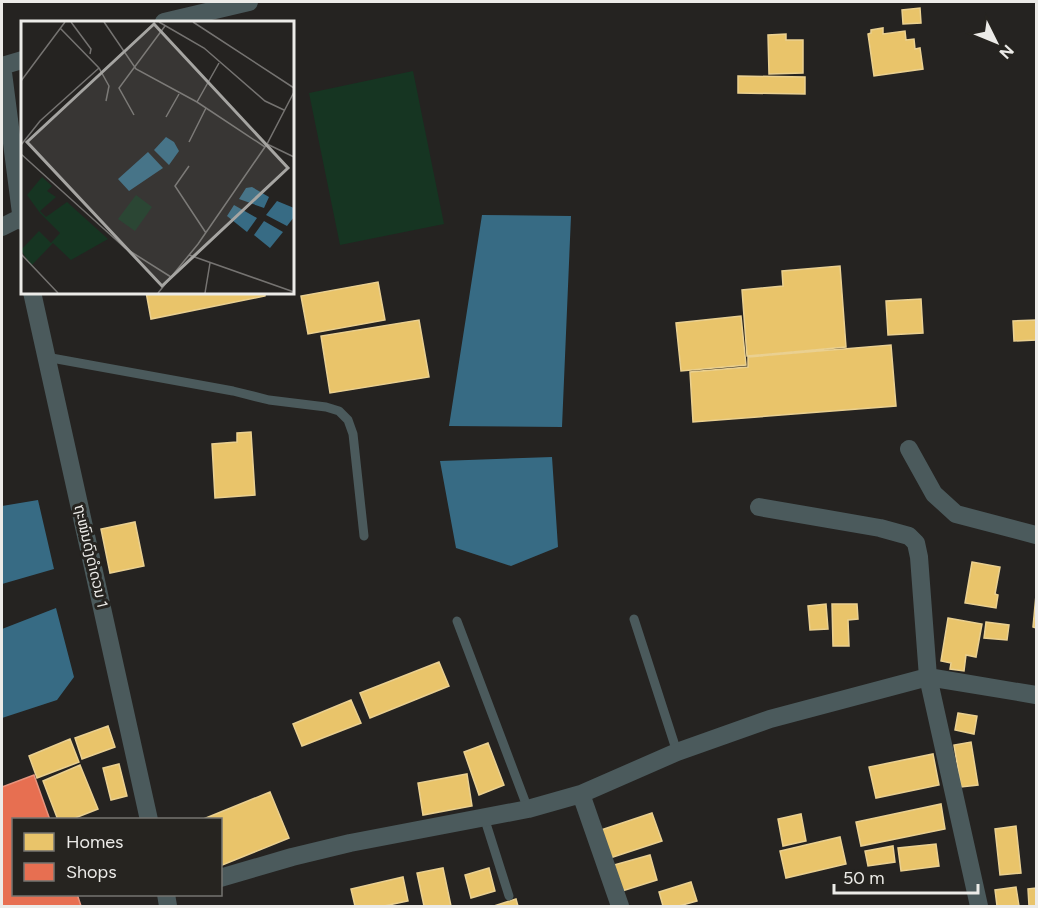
<svg xmlns="http://www.w3.org/2000/svg" width="1038" height="908" viewBox="0 0 1038 908" font-family="Figtree,'Noto Sans Lao',sans-serif">
<style>
.green{fill:#163522}
.water{fill:#376b84}
.homes{fill:#e9c46a;stroke:#ead090;stroke-width:1.5}
.shops{fill:#e76f51;stroke:#e8947e;stroke-width:1.5}
.lines{fill:none;stroke-linecap:round;stroke-linejoin:round}
.service{stroke:#4b5a5c;stroke-width:9}
.minor{stroke:#4b5a5c;stroke-width:18}
.labels{text-anchor:middle;stroke-width:6;stroke-linejoin:round;paint-order:stroke}
.street-label{font-size:15px;fill:#ecebe8;stroke:#262420}
.inset-road{fill:none;stroke:#757371;stroke-width:1.5}
.view{fill:#a6a5a2;fill-opacity:0.15;stroke:#a6a5a2;stroke-width:3}
.inset-edge{fill:none;stroke:#ecebe8;stroke-width:3}
</style>
<rect width="100%" height="100%" fill="#252321"/>
<path class="green" d="M413,71L444,224L340,245L309,93Z"/>
<path class="water" d="M482,215L571,216L562,427L449,426Z
M552,457L558,547L511,566L456,548L440,461Z
M38,500L54,569L2,584V506Z
M56,608L74,677L57,700L2,718V629Z"/>
<path class="homes" d="M920,8L921,23L903,24L902,10Z
M883,28V34L905,31L906,40L914,39L915,49L920,48L923,69L874,76L868,34L871,33V30Z
M786,34V40H803V73L769,74L768,35Z
M738,76L805,77V94L738,93Z
M840,266L846,347L747,356L742,290L783,286L782,271Z
M378,282L385,320L308,334L301,296Z
M146,292H265V296L151,319Z
M921,299L923,333L888,335L886,301Z
M741,316L746,365L681,371L676,323Z
M419,320L429,377L330,393L321,336Z
M1036,320V340L1014,341L1013,321Z
M891,345L896,406L693,422L690,372L748,367V357Z
M251,432L255,495L215,498L212,444L237,442V433Z
M135,522L144,566L110,573L101,529Z
M972,562L1000,567L995,594L998,595L996,608L965,603Z
M1036,595V628L1033,627Z
M826,604L828,629L810,630L808,606Z
M832,604H857L858,619L848,620L849,646H833Z
M948,618L982,624L976,657L966,655L964,671L950,669L951,663L941,661Z
M986,622L1009,625L1007,640L984,638Z
M439,662L449,686L370,718L360,693Z
M351,700L361,723L302,746L293,724Z
M958,713L977,716L974,734L955,730Z
M108,726L115,747L82,759L75,738Z
M70,739L79,762L37,778L29,756Z
M971,742L978,785L961,787L954,745Z
M488,743L504,785L479,795L464,752Z
M933,754L939,785L876,798L869,767Z
M119,764L127,796L111,800L103,768Z
M80,765L98,809L70,820H58L43,781Z
M467,774L472,806L423,815L418,783Z
M270,792L289,838L220,866V820H201Z
M941,804L945,829L861,846L856,822Z
M652,813L662,841L610,858L601,830Z
M801,814L806,841L783,846L778,819Z
M1016,826L1021,873L1000,875L995,829Z
M840,837L846,864L786,878L780,851Z
M936,844L939,866L901,871L898,848Z
M893,846L895,862L868,866L865,851Z
M650,855L657,880L622,891L614,865Z
M443,868L451,906H424L417,873Z
M489,868L495,891L471,898L465,875Z
M403,877L408,901L384,906H355L351,889Z
M691,882L697,901L679,906H663L659,892Z
M1016,887L1019,906H997L995,890Z
M1036,888V906H1029L1028,889Z
M516,899L518,906H494Z"/>
<path class="shops" d="M34,775L50,820H14V894H77L81,906H2V787Z"/>
<g class="lines">
<path class="service" d="M46,357L233,391L269,400L326,407L339,411L348,420L353,434L364,536
M634,619L677,752
M457,621L528,809
M484,817L509,896"/>
<path class="minor" d="M164,22L249,2
M2,65L22,221
M2,66L22,60
M2,227L22,217
M32,292L149,820
M909,449L934,494L956,514L1036,535
M759,507L880,528L909,536L916,543L919,557L928,677L979,906
M581,794L620,906
M220,878L292,857L350,843L528,809L581,794L677,752L770,719L928,677L1036,695
M166,894L168,906"/>
</g>
<g class="labels">
<g class="street-label">
<text transform="translate(91 556) rotate(77)" y="5">ຖະໜົນດົງດຳດວນ 1</text>
</g>
</g>
<g transform="translate(21 21)">
<rect width="273" height="273" fill="#252321"/>
<path d="M21,156L31,165L26,170L35,176L19,190L25,196L46,181L87,218L50,239L32,222L10,245L0,229L18,210L30,222L39,212L19,192L6,174ZM115,174L131,186L114,210L97,198Z" fill="#163522"/>
<path d="M145,116L153,121L158,130L148,144L133,129ZM127,131L142,147L108,170L97,158ZM231,166L248,176L243,187L218,178L225,167ZM256,180L273,187V196L266,205L245,194ZM213,184L236,197L226,211L206,195ZM243,200L262,211L249,227L233,214Z" fill="#376b84"/>
<path class="inset-road" d="M50,1L70,28L69,33M83,1L115,48L176,81L244,126M138,1L183,27L244,80L263,89M172,1L273,67M39,7L78,47L88,65L85,80M0,60L44,1M176,81L198,42M113,94L98,67L144,5M145,96L158,73M168,121L185,87M246,123L273,136M0,124L19,100L78,47M0,133L104,227L150,256M168,145L154,165L185,212M0,233L37,272M168,234L273,271M137,272L177,223L246,123L273,71M184,272L189,242"/>
<path class="view" d="M133,3L267,147L141,265L6,121Z"/>
<rect width="273" height="273" class="inset-edge"/>
</g>
<rect width="1038" height="908" fill="none" stroke="#ecebe8" stroke-width="6"/>
<rect x="12" y="818" width="210" height="78" fill="#262420" stroke="#757470" stroke-width="1.5"/>
<rect x="24" y="833" width="30" height="18" fill="#e9c46a" stroke="#757470" stroke-width="1.5"/>
<text x="66" y="848" font-size="18" fill="#ecebe8">Homes</text>
<rect x="24" y="863" width="30" height="18" fill="#e76f51" stroke="#757470" stroke-width="1.5"/>
<text x="66" y="878" font-size="18" fill="#ecebe8">Shops</text>
<g transform="translate(996 42) rotate(133)" stroke="#262420" stroke-width="4.5" paint-order="stroke">
<path d="M0-4.5L10 22L0 15L-10 22Z" fill="#ecebe8"/>
<text y="-9" font-size="16" font-weight="bold" text-anchor="middle" fill="#ecebe8">N</text>
</g>
<path d="M834 884v9h144v-9" fill="none" stroke="#ecebe8" stroke-width="3"/>
<text x="843" y="884" font-size="18" fill="#ecebe8" stroke="#262420" stroke-width="4.5" paint-order="stroke">50 m</text>
</svg>
